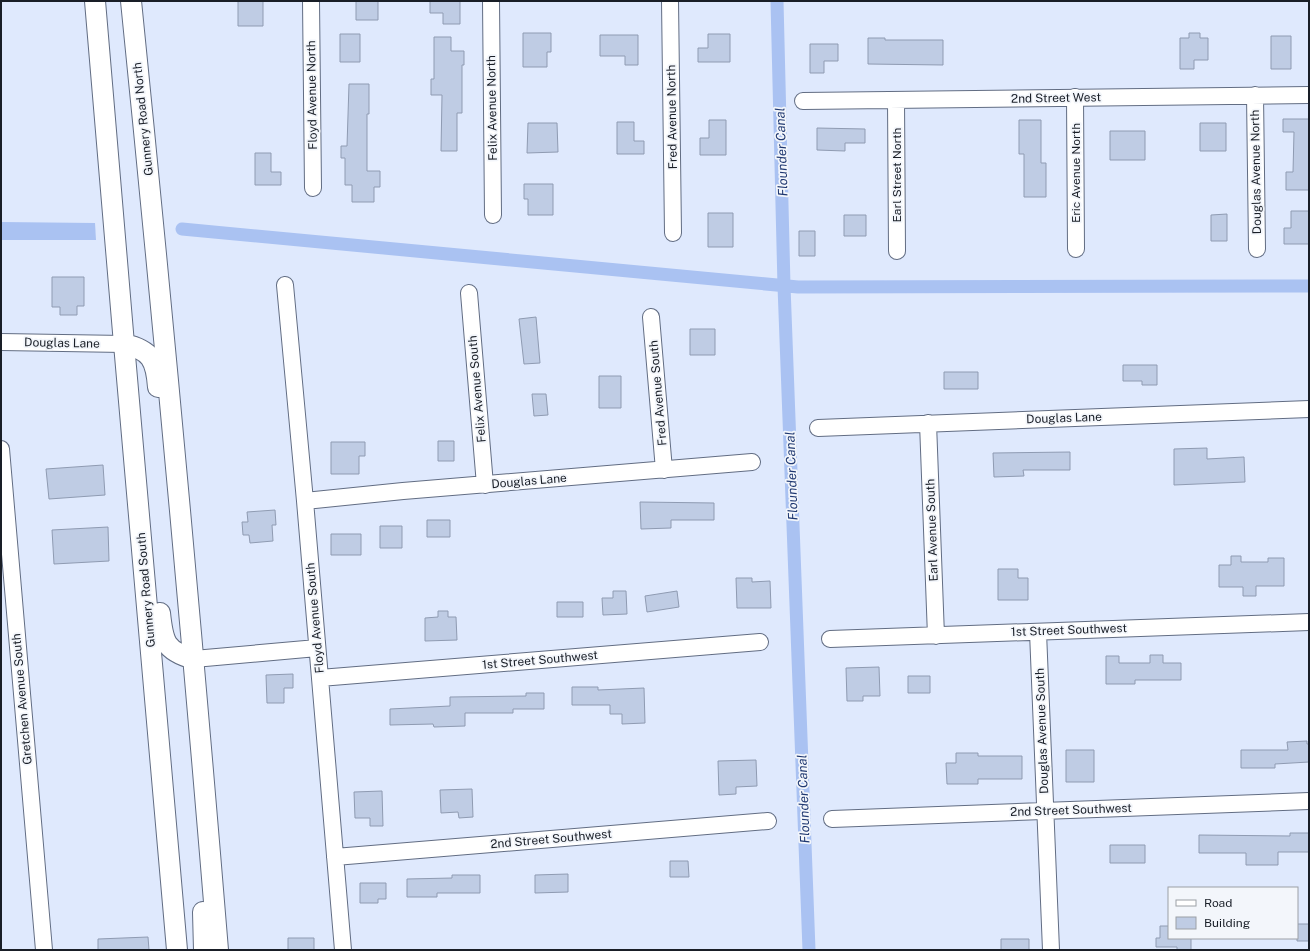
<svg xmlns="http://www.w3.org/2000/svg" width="1310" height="951" viewBox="0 0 1310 951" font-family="'Public Sans',sans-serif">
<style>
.water{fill:#aac2f2}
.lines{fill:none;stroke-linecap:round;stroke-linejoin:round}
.canal{stroke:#aac2f2;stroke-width:13}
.building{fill:#bfcce4;stroke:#8f9bb2}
.minor-casing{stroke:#626d83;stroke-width:18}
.major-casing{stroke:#626d83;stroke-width:22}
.minor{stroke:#fff;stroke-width:16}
.major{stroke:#fff;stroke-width:20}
.labels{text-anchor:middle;stroke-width:3.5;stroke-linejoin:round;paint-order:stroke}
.street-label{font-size:12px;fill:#191e27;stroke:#f3f6fb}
.water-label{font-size:13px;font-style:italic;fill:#1f3871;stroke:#f3f6fb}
</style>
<rect width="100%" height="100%" fill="#dfe9fd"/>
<path class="water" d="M1,222L95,223L96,240H1Z"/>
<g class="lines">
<path class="canal" d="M777,1L784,286L809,950
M182,229L798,287L1309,286"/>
</g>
<path class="building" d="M238,1H263V26H238Z
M356,1H378V20H356Z
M430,1H460V24H443V13H430Z
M523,33H551V52H547V67H523Z
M1189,33H1200V38H1208V60H1194V69H1180V38H1189Z
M340,34H360V62H340Z
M708,34H730V62H698V48H708Z
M600,35H638V65H625V56H600Z
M1271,36H1291V69H1271Z
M434,37H451V51H464V65H462V113H457V151H441L442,95H431V79H434Z
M868,38H885V40H943V65L868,64Z
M810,44H838V61H824V73H810Z
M349,84H369V114H367V171H380V187H374V202H352V185H345V158H341V146H347Z
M1283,119H1309V190H1286V172H1293L1294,132H1283Z
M709,120H726V155H700V138H709Z
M1019,120H1041V163H1046V197H1024V154H1019Z
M617,122H634V141H644V154H617Z
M528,123H557L558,152L527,153Z
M1200,123H1226V151H1200Z
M817,128L865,129V143H845V151L817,150Z
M1110,131H1145V160H1110Z
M255,153H271V172H281V185H255Z
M524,184H553V215H528V199H524Z
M1291,211H1309V244H1284V228H1291Z
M708,213H733V247H708Z
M1227,214V241H1211V215Z
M844,215H866V236H844Z
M799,231H815V256H799Z
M52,277H84V306H77V315H60V307H52Z
M536,317L540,363L524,364L519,319Z
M690,329H715V355H690Z
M1123,365H1157V385H1142V381H1123Z
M944,372H978V389H944Z
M599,376H621V408H599Z
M532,394H546L548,415L534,416Z
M438,441H454V461H438Z
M331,442H365V456H359V474H331Z
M1207,448V459L1244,457L1245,482L1174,485V449Z
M1070,452V470H1023L1024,476L994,477L993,453Z
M103,465L105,495L49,499L46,469Z
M640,502L714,503V520H671V528L641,529Z
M275,510L276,525H272L273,541L250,543L249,535H243L242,522H248L247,512Z
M427,520H450V537H427Z
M380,526H402V548H380Z
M108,527L109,561L54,564L52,530Z
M331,534H361V555H331Z
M1231,556H1241V562H1268V558H1284V586H1256V596H1243V587H1219V565H1231Z
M998,569H1018V578H1028V600H998Z
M736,578H752V582L770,581L771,608H737Z
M613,591H626L627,614L603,615L602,598H613Z
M677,591L679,607L647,612L645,596Z
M557,602H583V617H557Z
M438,611H448V617H456L457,640L425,641V618L438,617Z
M1150,655H1163V663H1181V680H1135V684H1106V656H1119V663H1150Z
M879,667L880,696H863V701H847L846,668Z
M293,674V688H284V703H267L266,675Z
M908,676H930V693H908Z
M572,687H598V690L644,688L645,723L622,724V714H610V705H572Z
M526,693H544V709H513V713H465V726L434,727L433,724L390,725V709L450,706V697L526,696Z
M1307,741V744H1309V762L1275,764V768H1241V750H1288L1287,742Z
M1066,750H1094V782H1066Z
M956,753H978V756H1022V779H978V784H947L946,763H956Z
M756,760L757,786L736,787V794L719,795L718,761Z
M472,789L473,817L459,818L458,812L441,813L440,790Z
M382,791L383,826H370V818H355L354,792Z
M1290,833H1309V852H1278V865H1246V853H1199V835L1290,836Z
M1110,845H1145V863H1110Z
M670,861H688L689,877H670Z
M568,874V892L535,893V875Z
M452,875H480V893H437V897H407V879L452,878Z
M360,883H386V899H378V903H360Z
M1297,924H1309V941H1297Z
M1160,926H1169V938H1191V950H1177V947H1156V938H1160Z
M148,937L149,950H98V939Z
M288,938H314V950H288Z
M1001,939H1029V950H1001Z"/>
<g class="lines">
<g class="minor-casing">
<path id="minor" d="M311,1L313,188
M491,1L493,215
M670,1L673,233
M1255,95L1257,249
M1075,97L1076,249
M896,100L897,251
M803,101L1309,95
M285,285L305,501L343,950
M469,293L485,485
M651,317L664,470
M1,342L124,344
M928,423L936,636
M818,428L1309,409
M1,449L44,950
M305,501L403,491L752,462
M1038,632L1051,950
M830,639L1309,622
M194,659L317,648
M320,678L760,642
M832,819L1309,801
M335,857L768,821"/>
</g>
<g class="major-casing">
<path id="major" d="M95,1L124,344L177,950
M131,1C163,317 192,633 218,950
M124,344C151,350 156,360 158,387
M160,613C163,642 165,651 194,659
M203,912L204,950"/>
</g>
<use href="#minor" class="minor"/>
<use href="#major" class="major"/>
</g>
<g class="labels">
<g class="street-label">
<text transform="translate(312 95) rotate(-91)" y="4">Floyd Avenue North</text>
<text transform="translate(1056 98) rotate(-1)" y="4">2nd Street West</text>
<text transform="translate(492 108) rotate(-91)" y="4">Felix Avenue North</text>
<text transform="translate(672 117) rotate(-91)" y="4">Fred Avenue North</text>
<text transform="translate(143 119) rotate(-96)" y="4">Gunnery Road North</text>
<text transform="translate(1256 172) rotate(-91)" y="4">Douglas Avenue North</text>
<text transform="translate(1076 173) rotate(-90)" y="4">Eric Avenue North</text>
<text transform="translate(897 175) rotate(-90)" y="4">Earl Street North</text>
<text transform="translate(62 343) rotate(1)" y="4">Douglas Lane</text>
<text transform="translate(477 389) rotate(-95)" y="4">Felix Avenue South</text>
<text transform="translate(658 393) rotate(-95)" y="4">Fred Avenue South</text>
<text transform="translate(1064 418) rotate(-2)" y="4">Douglas Lane</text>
<text transform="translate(529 481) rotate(-5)" y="4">Douglas Lane</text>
<text transform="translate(932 530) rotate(-92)" y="4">Earl Avenue South</text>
<text transform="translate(146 590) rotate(-95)" y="4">Gunnery Road South</text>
<text transform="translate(315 618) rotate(-95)" y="4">Floyd Avenue South</text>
<text transform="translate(1069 630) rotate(-2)" y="4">1st Street Southwest</text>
<text transform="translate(540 660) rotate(-5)" y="4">1st Street Southwest</text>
<text transform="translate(22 699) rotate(-95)" y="4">Gretchen Avenue South</text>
<text transform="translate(1042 731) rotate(-92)" y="4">Douglas Avenue South</text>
<text transform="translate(1071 810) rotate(-2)" y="4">2nd Street Southwest</text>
<text transform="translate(551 839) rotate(-5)" y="4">2nd Street Southwest</text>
</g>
<g class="water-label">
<text transform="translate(781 152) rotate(-92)" y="5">Flounder Canal</text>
<text transform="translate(791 476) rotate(-92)" y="5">Flounder Canal</text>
<text transform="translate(803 799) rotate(-92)" y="5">Flounder Canal</text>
</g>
</g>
<rect width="1310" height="951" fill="none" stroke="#191e27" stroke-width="4"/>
<rect x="1168" y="887" width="130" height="52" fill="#f3f6fb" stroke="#9ca0a6"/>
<rect x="1176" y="900" width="20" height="6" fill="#ffffff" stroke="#9ca0a6"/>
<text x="1204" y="907" font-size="12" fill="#191e27">Road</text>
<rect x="1176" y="917" width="20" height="12" fill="#bfcce4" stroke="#9ca0a6"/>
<text x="1204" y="927" font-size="12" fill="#191e27">Building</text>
</svg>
